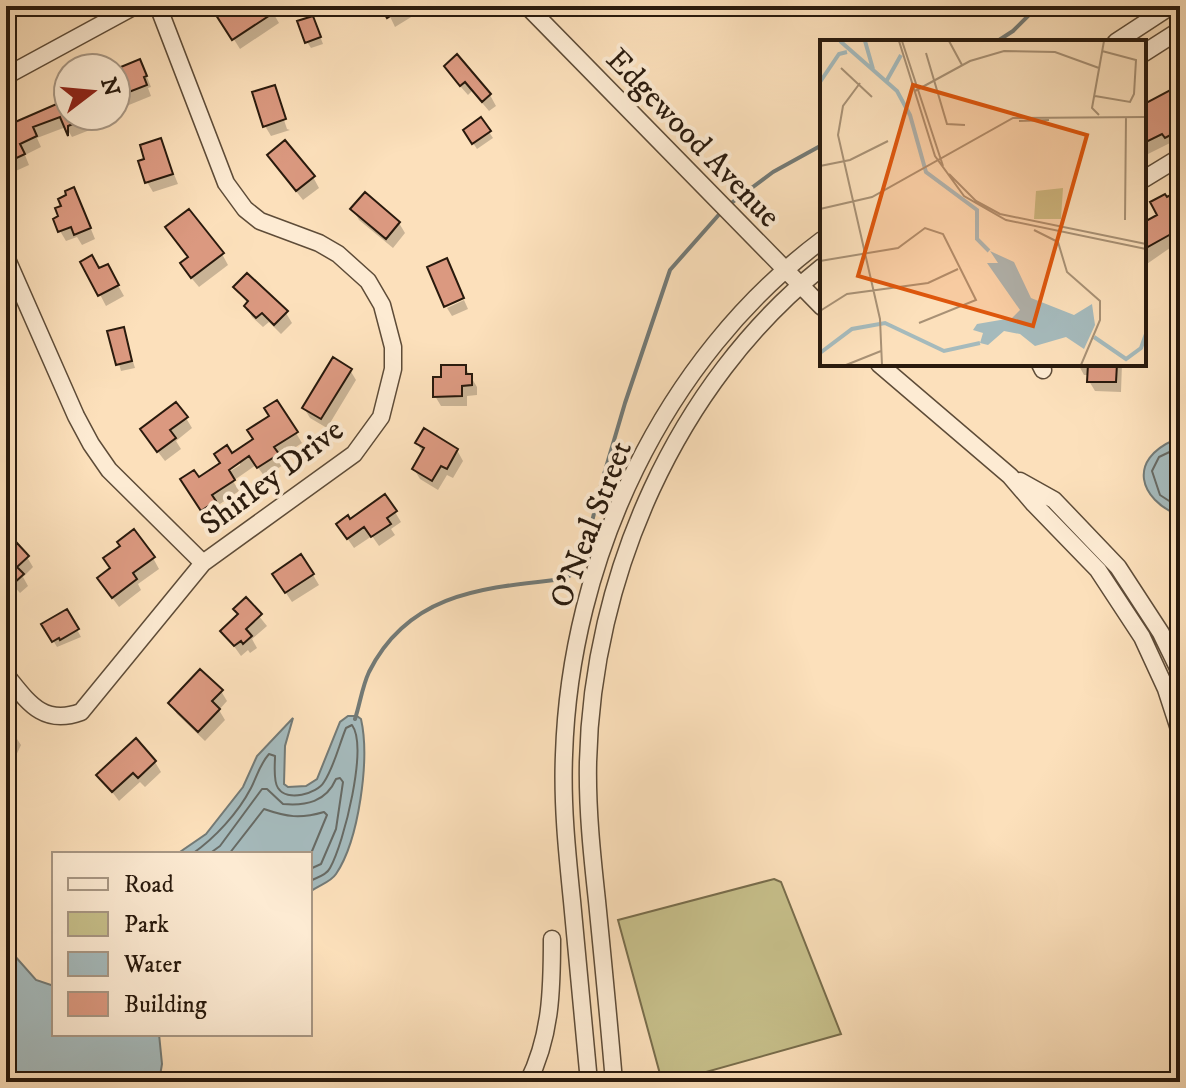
<svg xmlns="http://www.w3.org/2000/svg" width="1186" height="1088" viewBox="0 0 1186 1088" font-family="'IM FELL DW Pica',serif">
<style>
.green{fill:#c7c08b;stroke:#786d4c;stroke-width:2}
.water{fill:#a5babc;stroke:#737a76;stroke-width:2}
.shadow{fill:#0003;fill-rule:evenodd}
.lines{fill:none;stroke-linecap:round;stroke-linejoin:round}
.shore{stroke:#676a64;stroke-width:2}
.stream{stroke:#737a76;stroke-width:4}
.building{fill:#db9980;stroke:#291a0d;stroke-width:2}
.minor-casing{stroke:#5e4c38;stroke-width:19}
.minor{stroke:#fdebd3;stroke-width:16}
.labels{text-anchor:middle;stroke-width:8;stroke-linejoin:round;paint-order:stroke}
.street-label{font-size:32px;fill:#291a0d;stroke:#fdebd3}
.inset-river{fill:none;stroke:#a5babc;stroke-width:4}
.inset-road{fill:none;stroke:#a89175;stroke-width:2}
.view{fill:#de560c;fill-opacity:0.15;stroke:#de560c;stroke-width:4}
.inset-edge{fill:none;stroke:#291a0d;stroke-width:4}
</style>
<rect width="100%" height="100%" fill="#fce0bb"/>
<filter id="stains"><feTurbulence type="fractalNoise" baseFrequency=".0025" numOctaves="4"/><feColorMatrix values="0 0 0 0 .2 0 0 0 0 .09 0 0 0 0 .02 0 0 0 .5 -.17"/></filter>
<radialGradient id="worn" r=".72"><stop offset=".6" stop-color="#630" stop-opacity="0"/><stop offset="1" stop-color="#630" stop-opacity=".3"/></radialGradient>
<path class="green" d="M774,879L781,882L841,1034L674,1081L660,1074L618,920Z"/>
<path class="water" d="M1174,440H1180V516C1138,499 1128,460 1174,440Z
M348,716H357L361,719C370,759 359,840 336,874C330,883 318,885 310,892V854H177L206,834L243,787L257,756L293,718L285,746L284,784L288,787L306,786L317,779L340,722Z
M6,946L36,980L54,986V1034H159L162,1064L159,1082H6Z"/>
<path class="shadow" d="M6,6H24L6,12Z
M226,6H269L279,23L240,49L223,22Z
M385,6H418L421,11L395,27Z
M313,18L323,44L311,48L307,42Z
M457,57L490,95L496,106L489,111L472,91L468,95L452,77L446,67Z
M116,71L145,72L151,87L148,88L151,96L124,107L116,92Z
M274,87L279,96H276L287,129L290,130L271,136L265,126Z
M68,94V116H96L100,126L72,137L66,127L37,138L41,147L25,155L29,165L9,174L6,168V128L63,103L60,97Z
M1180,97V125L1178,126L1180,143L1172,147L1170,143L1144,156V110Z
M489,132L493,138L477,149L469,137Z
M160,140L178,184L153,192L147,182Z
M275,165L313,177L319,188L303,200Z
M1180,192V241L1144,266V223L1160,215Z
M79,200L95,239L82,245L77,237L66,241L60,231L64,207Z
M353,209L399,223L405,233L393,248L359,220Z
M222,254L228,265L199,287L188,274Z
M83,262L99,271L107,266L124,296L106,306Z
M236,288L286,313L292,323L281,334L269,322L263,327L252,317L246,306L248,304Z
M464,300L468,309L452,316L447,308Z
M123,329L135,368L121,371L110,332Z
M1078,364H1122L1121,392L1095,391L1089,381L1090,375H1084Z
M465,367L477,387V395L467,396V406H441L435,396L443,379Z
M350,370L356,380L327,428L310,418L304,408Z
M6,381L13,396L6,399Z
M186,418L192,428L176,441L181,449L165,461L148,439Z
M296,433L302,443L279,458L283,465L265,477L256,465L233,481L239,491L217,506L220,512L209,520L189,490L198,480L232,456ZM240,460V465L221,477L219,474Z
M417,443L457,450L463,461L453,478L447,475L438,490L420,479L414,469L423,454Z
M395,512L401,522L391,529L395,535L379,546L372,536L354,548L345,535L350,522Z
M6,549L9,553L27,557L33,567L23,577L28,586L20,593L6,577Z
M153,558L159,569L138,584L141,590L119,607L105,588L111,569Z
M313,575L319,585L292,602L280,584Z
M246,600L267,626L252,639L257,648L250,653L248,650L241,656L223,631L239,616Z
M67,611L81,637L57,647L44,625Z
M221,691L227,701L219,710L225,720L205,741L177,714L171,704Z
M6,730L15,736L21,745L12,764L6,761Z
M155,762L161,772L145,787L140,782L119,801L99,775Z"/>
<g class="lines">
<path class="shore" d="M1180,447L1159,457L1152,471L1160,495L1180,508
M192,854C215,838 238,813 251,788C257,776 260,764 269,754L275,756C275,765 273,781 278,788C287,802 317,794 324,782C334,767 339,745 346,728L352,725C368,747 344,843 330,868C326,876 317,877 310,881
M209,854L220,846L262,789H267L283,804C306,806 326,802 336,779L340,778L343,782L336,829L321,864L310,869
M229,854L264,809C287,817 300,819 324,812L327,815L310,856"/>
<path class="stream" d="M996,42L1013,31L1038,6
M730,204L773,172L822,145
M355,719C360,704 362,687 369,672C409,592 484,588 563,579L571,575L587,542L602,481L625,403L670,270L723,210"/>
</g>
<path class="building" d="M223,6H284L232,40L214,12Z
M380,6H406L387,18Z
M313,16L321,37L305,43L297,21Z
M457,54L491,94L482,102L465,82L460,86L444,66Z
M140,59L147,76L144,77L147,85L116,97V69Z
M275,85L286,119L263,127L252,92Z
M1176,87L1180,94V112L1174,115L1180,130L1165,138L1162,134L1144,143V104Z
M68,99V116H92L68,126V136L60,117L33,127L37,136L20,144L25,154L6,163V126Z
M481,117L491,131L472,144L463,130Z
M161,138L173,174L145,183L138,161L144,159L140,145Z
M285,140L315,176L296,191L267,155Z
M74,187L91,228L74,235L71,227L58,232L53,219L58,216L55,208L61,206L58,199L66,195L65,191Z
M1180,190V229L1144,249V222L1157,215L1150,202L1165,194L1167,197Z
M365,192L400,222L386,239L350,209Z
M189,209L224,253L191,278L180,263L188,257L165,227Z
M92,255L99,268L108,264L119,285L98,296L80,262Z
M447,258L464,298L444,307L427,267Z
M247,273L288,311L274,325L262,313L256,318L244,306L248,301L233,287Z
M124,327L132,361L116,365L107,331Z
M333,357L352,369L321,419L302,408Z
M1088,364H1117L1116,382H1087Z
M441,365H466V374H472V385L462,386V396L433,397V377H441Z
M277,400L298,432L274,447L279,454L257,468L249,456L229,470L235,480L212,495L216,501L201,511L180,479L194,470L199,477L220,463L214,454L227,445L232,453L253,439L247,430L269,416L264,408Z
M176,402L188,417L170,430L176,438L157,452L140,429Z
M424,428L458,449L447,469L441,466L432,481L412,469L424,448L415,443Z
M385,494L397,511L387,518L391,524L371,537L364,527L347,539L336,524L348,515L350,519Z
M134,529L155,557L133,573L137,579L112,598L97,578L110,568L103,558L120,546L117,542Z
M17,543L29,556L17,567L24,574L13,584L6,576V553Z
M301,554L314,574L285,593L272,574Z
M246,597L262,614L246,629L252,636L243,644L241,641L234,646L220,631L238,614L233,609Z
M67,609L79,629L60,640L59,638L52,642L41,624Z
M200,669L223,690L212,701L220,709L198,732L168,703Z
M136,738L156,761L138,778L133,773L112,792L96,775Z"/>
<g class="lines">
<g class="minor-casing">
<path id="minor" d="M527,6L822,307
M1116,42L1171,6
M1144,53L1180,30
M6,76L135,6
M1144,179L1180,157
M6,257L76,416L91,444L109,470L203,563
M879,364L1010,476L1034,504L1098,570L1142,637L1166,689L1180,732
M1040,364L1043,370
M1020,481L1054,500L1118,567L1161,633L1180,672
M6,675C28,702 43,726 81,712L203,563L354,454L381,417L393,369V347L382,305L368,281L338,254L319,243L260,221L245,209L226,183L158,6
M528,1082C551,1036 552,990 552,939
M589,1082C583,1022 578,961 572,901C567,852 562,804 564,755C570,559 663,359 822,240
M614,1082C609,1022 603,961 597,901C592,855 587,808 588,762C592,577 676,384 822,267"/>
</g>
<use href="#minor" class="minor"/>
</g>
<g class="labels">
<g class="street-label">
<text transform="translate(694 137) rotate(46)" y="11">Edgewood Avenue</text>
<text transform="translate(271 476) rotate(-37)" y="11">Shirley Drive</text>
<text transform="translate(590 524) rotate(-69)" y="11">O'Neal Street</text>
</g>
</g>
<g transform="translate(820 40)">
<rect width="326" height="326" fill="#fce0bb"/>
<path d="M243,148L241,179H214L216,151Z" fill="#c7c08b"/>
<path d="M170,211L194,222L211,258L254,275L272,264L275,285L264,309L246,297L215,306L200,294L184,291L168,305L160,303L163,293L153,290L157,284L192,278L200,270L167,223H178Z" fill="#a5babc"/>
<path class="inset-river" d="M20,1L77,51L90,75L106,132L157,170V199L169,211M45,1L53,29M67,40L81,15M0,42L19,14L27,12M274,297L306,319L321,308L326,294M0,313L32,289L65,283L124,311L160,303"/>
<path class="inset-road" d="M79,1L115,116L144,156L186,180L326,209M82,1L123,126M129,1L142,25M106,13L127,84L145,85M21,28L52,57M40,43L23,66L18,95L60,279L62,325M95,51L150,21L184,11L235,12L279,28M275,56L310,62L314,54L316,20L282,11M279,75L272,68L284,1M199,81L229,80M0,126L30,120L68,101M129,134L156,161L180,174L326,204M0,169L52,157L193,78L326,77M305,180L306,77M214,190L238,202L247,232L280,261V280L261,325M0,221L78,208L105,188L123,194L156,260L99,283M0,271L27,254L108,243L138,229M26,325L61,311"/>
<path class="view" d="M93,45L267,95L213,286L38,236Z"/>
<rect width="326" height="326" class="inset-edge"/>
</g>
<rect width="1186" height="1088" fill="none" stroke="#fce0bb" stroke-width="32"/>
<rect x="8" y="8" width="1170" height="1072" fill="none" stroke="#291a0d" stroke-width="4"/>
<rect x="16" y="16" width="1154" height="1056" fill="none" stroke="#291a0d" stroke-width="2"/>
<rect x="52" y="852" width="260" height="184" fill="#fdebd3" stroke="#a89784" stroke-width="2"/>
<rect x="68" y="878" width="40" height="12" fill="#fdebd3" stroke="#a89784" stroke-width="2"/>
<text x="124" y="892" font-size="24" fill="#291a0d">Road</text>
<rect x="68" y="912" width="40" height="24" fill="#c7c08b" stroke="#a89784" stroke-width="2"/>
<text x="124" y="932" font-size="24" fill="#291a0d">Park</text>
<rect x="68" y="952" width="40" height="24" fill="#a5babc" stroke="#a89784" stroke-width="2"/>
<text x="124" y="972" font-size="24" fill="#291a0d">Water</text>
<rect x="68" y="992" width="40" height="24" fill="#db9980" stroke="#a89784" stroke-width="2"/>
<text x="124" y="1012" font-size="24" fill="#291a0d">Building</text>
<g transform="translate(92 92) rotate(74)"><circle r="38" fill="#fdebd3" stroke="#a89784" stroke-width="2"/>
<path d="M0-6L14 30L0 20L-14 30Z" fill="#8f2418"/>
<text y="-12" font-size="22" font-weight="bold" text-anchor="middle" fill="#291a0d">N</text>
</g>
<rect width="100%" height="100%" filter="url(#stains)"/>
<rect width="100%" height="100%" fill="url(#worn)"/>
</svg>
